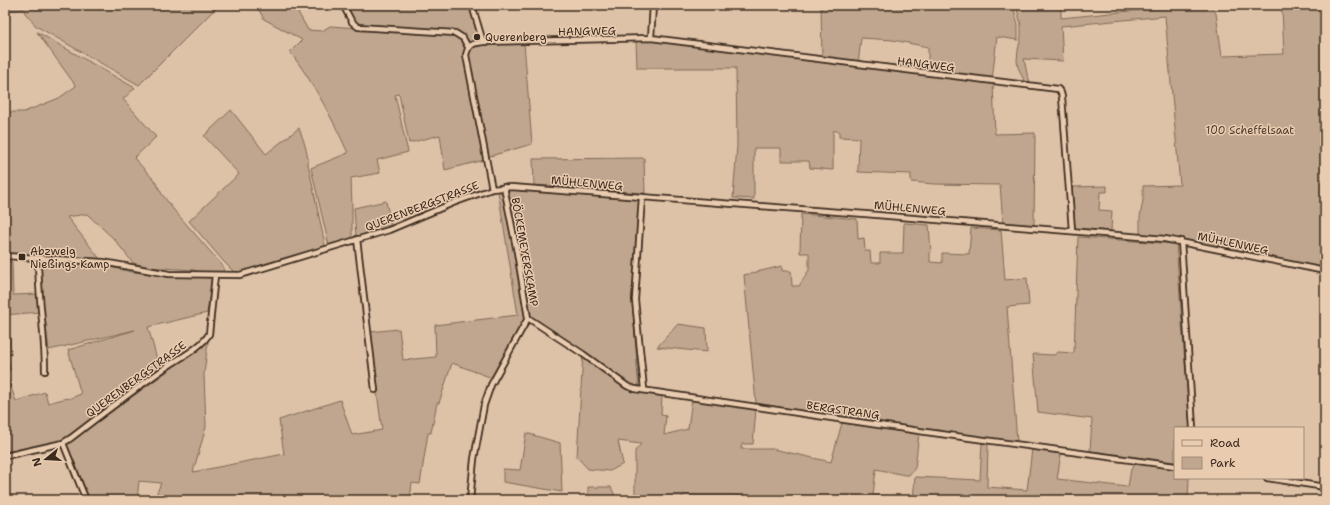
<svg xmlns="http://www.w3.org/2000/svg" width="1330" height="505" viewBox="0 0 1330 505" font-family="'Shantell Sans',sans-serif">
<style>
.green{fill:#c0a68e;stroke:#7e6856}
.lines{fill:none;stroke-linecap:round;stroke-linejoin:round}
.street-casing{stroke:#3b2a1e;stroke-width:8}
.street{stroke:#e9ccb0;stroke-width:4.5}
.poi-dot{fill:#3b2a1e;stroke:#e9ccb0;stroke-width:1.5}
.labels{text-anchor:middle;stroke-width:3;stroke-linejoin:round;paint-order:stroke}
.street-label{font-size:11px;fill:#3b2a1e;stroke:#e9ccb0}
.poi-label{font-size:11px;fill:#3b2a1e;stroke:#e9ccb0;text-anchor:start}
.park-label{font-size:11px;fill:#4f3d2f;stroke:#e9ccb0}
</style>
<rect width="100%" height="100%" fill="#dec2a7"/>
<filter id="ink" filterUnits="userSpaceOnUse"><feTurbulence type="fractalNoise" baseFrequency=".025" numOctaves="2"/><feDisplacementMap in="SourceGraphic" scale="8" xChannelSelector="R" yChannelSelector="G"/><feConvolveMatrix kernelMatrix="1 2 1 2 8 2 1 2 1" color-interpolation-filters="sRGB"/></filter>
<g filter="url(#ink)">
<path class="green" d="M5,5H219L139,85L36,26L25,13L24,9L5,11Z
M256,5H294L308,30L322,31L330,26L458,35L467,47L465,55L484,160L445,170L440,135L409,143L399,94L395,95L408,152L377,160L380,173L351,178L352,208V238L329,246L311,168L348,153C332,118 314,83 290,52L302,40L264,19Z
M345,5H471L481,40L471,42L468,44L458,33L360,25L353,21Z
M821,5H1013L1018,25V40L997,37L992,80L928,71V47L893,40L861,38L858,65L993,83L995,134L1035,133L1034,225L1003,223L1000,185L934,184L911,182V174L858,172L859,138L839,137V131H833V170L810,168L809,161H781V148H754V199L733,198L737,146L736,68H637L636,40L650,39L822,58Z
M1016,5H1061V18L1160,8L1161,5H1209L1216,13L1222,56L1284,54L1282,9L1279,5H1325V269L1164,236L1140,234V217L1143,200V186L1180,185L1165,16L1061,26L1063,61L1024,59L1027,74L1031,84L1025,83L1018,67L1017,61L1018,50L1021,37V25Z
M37,32L135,88L123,99L156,137L134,158L155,181L162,194L173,209L222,265L224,269L223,271L220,273L205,274L194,270L149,267L133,263L114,239L87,214L67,217L100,259L22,255L5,253V112H24L59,98L76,86Z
M524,43L532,144L487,157L467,54L472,46L483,44Z
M231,110L266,154L299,128C303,139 308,152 308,164L325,245L324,247L269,265L235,273L224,262L189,221L239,174L204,136Z
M644,158L645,193L534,185L533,159Z
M1107,186V192H1100L1099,210L1112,211L1111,231L1075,228L1072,187Z
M511,190L641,198L632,297L639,392L662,395L661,415L666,416L664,435L688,429L692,398L756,409L753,444H742L741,449H773L831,462L842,423L919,433L915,468L909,475H905L876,469L873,495L913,500L915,477L980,480L982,443L988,444L987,487L1027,490L1032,449L1061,454L1057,479L1128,487L1131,469L1137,463L1175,468V478H1189L1188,500H762L733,495H683L682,500H635V451L641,444L618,441L623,464L610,471L588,469L577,457L583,354L526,319L492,378L452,363L439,403H437L431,433H428L420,484L412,483L410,500H285L277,497L276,500H154L161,483L139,481L137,500H90L67,444L208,342L204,374L206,427L193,472L284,454L279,420L340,400L352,435L382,430L369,332L399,329L403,360L436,357L435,325L518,315L498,191Z
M386,201L391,225L356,237L354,208Z
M801,214L857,219L858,239L864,238L865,251H870L871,263H880V253H903L904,223L929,225L931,252H930V262L942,263V253L969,254L971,228L1001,230L1005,280L1027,278L1029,305L1007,307L1017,442L841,417L756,403L744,275L782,266V271H791L792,286H799L809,270V253H800Z
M1078,237L1176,244L1190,428H1175V462L1090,451L1092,419L1038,412L1033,354L1054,355L1058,352L1074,353Z
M5,261L12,262L13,295L38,294L39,312L5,315Z
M47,261L109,267L132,272L151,274L212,278L207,313L148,327L160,370L70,435L62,440L5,452V337H10L11,355H8L10,370L6,374L16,401L45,392L48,403L67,398L68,399L81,394L68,350L135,330L49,350L43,303L41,277V267L43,264Z
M678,324L706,328L707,352L657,347Z
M526,433L560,443L562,492L503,482V469L520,470Z
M588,487H611L616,498V500H588Z"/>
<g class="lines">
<g class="street-casing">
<path id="street" d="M343,5L352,22L358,27L455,33L463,38L468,47
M472,5L483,42
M651,38L653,5
M492,189L466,55C469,43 472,44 483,42L651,38L1058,89L1061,93L1062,97L1072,230
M642,197L635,300L644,389
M357,239L375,390
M1181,241L1193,428
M5,256L103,262L169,274L240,275L389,230L453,203L492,189L511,187L865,214L1165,239L1325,271
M38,258C38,296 45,333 45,371
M528,318L583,354L627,386L635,389L926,432L1175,466
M63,443L86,500
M5,456L63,443L71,438C102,414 134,390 165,368C179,358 201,348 209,334L215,275
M1267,478L1325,487
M470,500L474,459L484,405L491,385L528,318L517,252L504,187"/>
</g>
<use href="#street" class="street"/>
</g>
</g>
<g class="poi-dot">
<circle cx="477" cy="37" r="4"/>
<rect x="18" y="253" width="8" height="8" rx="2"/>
</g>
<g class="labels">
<g class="street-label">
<text transform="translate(587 31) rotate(-1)" y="4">HANGWEG</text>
<text transform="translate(926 64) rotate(7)" y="4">HANGWEG</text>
<text transform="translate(587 183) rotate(5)" y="4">MÜHLENWEG</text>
<text transform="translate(422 206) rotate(-21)" y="4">QUERENBERGSTRASSE</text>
<text transform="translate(910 208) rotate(5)" y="4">MÜHLENWEG</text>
<text transform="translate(1233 243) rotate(12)" y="4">MÜHLENWEG</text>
<text transform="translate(525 252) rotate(80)" y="4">BÖCKEMEYERSKAMP</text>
<text transform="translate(136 379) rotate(-36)" y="4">QUERENBERGSTRASSE</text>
<text transform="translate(843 410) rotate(8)" y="4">BERGSTRANG</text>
</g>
<g class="poi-label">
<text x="485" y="41">Querenberg</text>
<text x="30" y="255">Abzweig<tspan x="30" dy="13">Nießings Kamp</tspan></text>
</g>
<g class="park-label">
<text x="1250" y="134">100 Scheffelsaat</text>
</g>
</g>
<rect width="1330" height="505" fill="none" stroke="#e9ccb0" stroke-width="20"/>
<rect x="10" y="10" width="1310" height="485" fill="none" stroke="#3b2a1e" stroke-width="1.5" filter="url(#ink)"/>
<rect x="1174" y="427" width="130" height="52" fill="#e9ccb0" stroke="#a38b76"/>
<rect x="1182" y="440" width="20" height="6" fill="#e9ccb0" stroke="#a38b76"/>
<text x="1210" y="447" font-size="12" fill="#3b2a1e">Road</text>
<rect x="1182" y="457" width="20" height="12" fill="#c0a68e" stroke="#a38b76"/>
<text x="1210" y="467" font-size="12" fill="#3b2a1e">Park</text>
<g transform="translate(46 459) rotate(252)" stroke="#e9ccb0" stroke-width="3" paint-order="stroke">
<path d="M0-3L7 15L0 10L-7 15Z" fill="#3b2a1e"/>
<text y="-6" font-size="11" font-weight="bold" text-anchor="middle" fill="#3b2a1e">N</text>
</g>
</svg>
